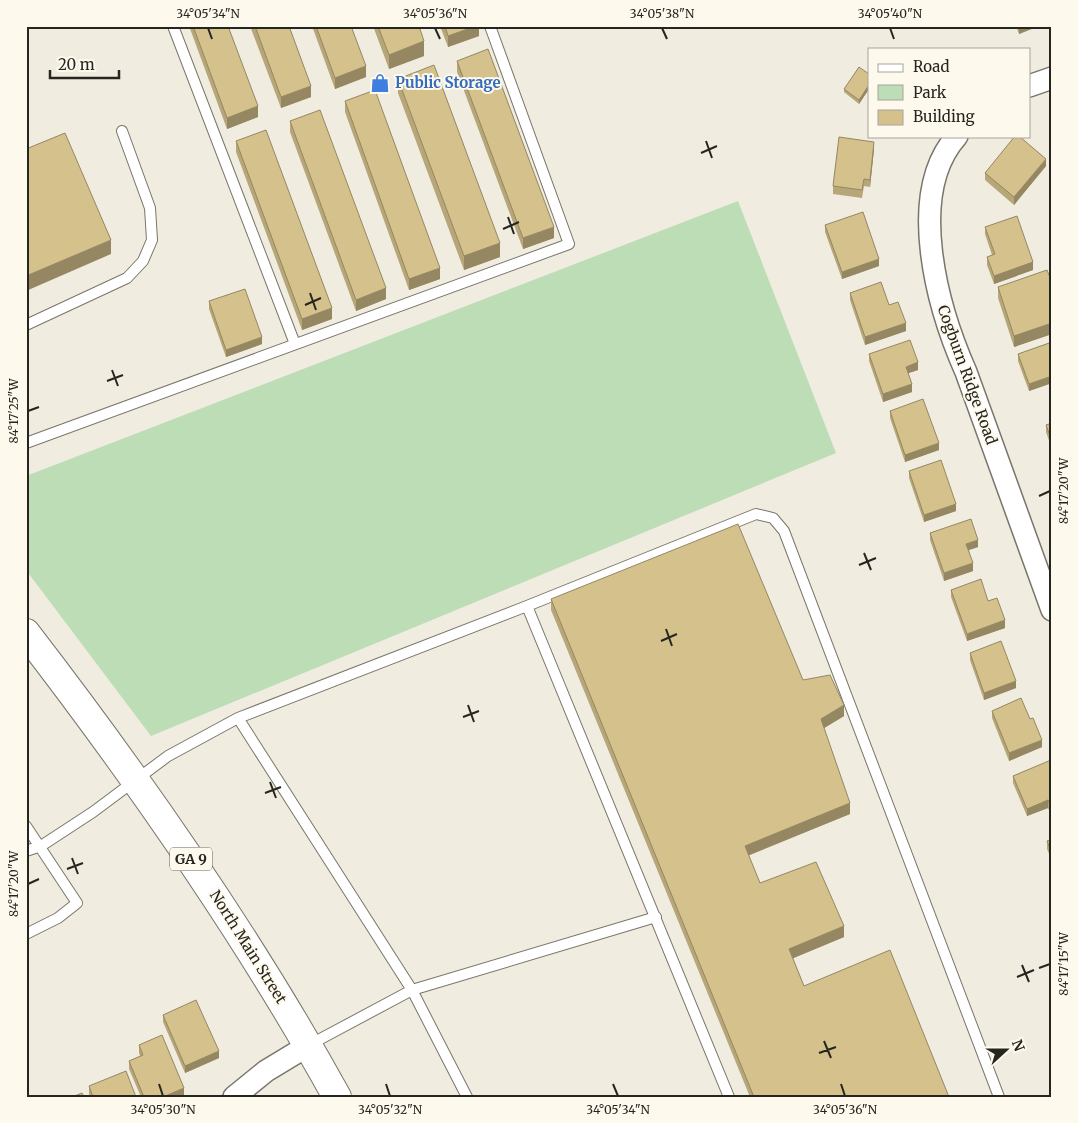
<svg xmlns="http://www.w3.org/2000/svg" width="1078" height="1123" viewBox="0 0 1078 1123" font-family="Merriweather,serif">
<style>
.green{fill:#bcddb6}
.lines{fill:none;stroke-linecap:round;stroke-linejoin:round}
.service-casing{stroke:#79756a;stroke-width:12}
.minor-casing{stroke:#79756a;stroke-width:24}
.primary-casing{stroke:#79756a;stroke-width:30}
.service{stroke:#fff;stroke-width:10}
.minor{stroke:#fff;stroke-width:21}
.primary{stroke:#fff;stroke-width:28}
.wall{fill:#b6a678}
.shaded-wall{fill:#948762}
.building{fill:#d4c18c;stroke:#948762}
.ticks{fill:none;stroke:#262520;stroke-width:2}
.labels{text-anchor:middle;stroke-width:4;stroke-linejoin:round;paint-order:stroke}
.shield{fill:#fef9ed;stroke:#67655e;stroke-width:1}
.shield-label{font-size:14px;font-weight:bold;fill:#262520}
.shop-label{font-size:15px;font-weight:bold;fill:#366cbe;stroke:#fef9ed;text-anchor:start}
.street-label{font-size:15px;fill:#262520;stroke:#fef9ed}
.neatline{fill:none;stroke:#262520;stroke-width:2}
.ticks-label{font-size:12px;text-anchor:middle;fill:#262520}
</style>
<rect width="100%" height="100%" fill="#f0ece0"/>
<path class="green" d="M738,201L836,453L151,736L26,570V476Z"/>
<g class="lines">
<g class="service-casing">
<path id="service" d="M173,26L295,344
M26,325L127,278L143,261L152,240L150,208L122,131
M26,443L569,244L490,26
M527,606L756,514L773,518L784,531L999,1097
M238,718L412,990L467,1097
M26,826L77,903L58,918L26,934
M26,851L41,846L93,812L168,756L238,718L527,606L729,1097
M309,1045L412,990L656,917"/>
</g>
<g class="minor-casing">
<path id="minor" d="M1029,86L1052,78
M957,136C905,194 938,309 966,372L1052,610
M234,1097L266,1071L309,1045"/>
</g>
<g class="primary-casing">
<path id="primary" d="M26,633C140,781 247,934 337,1097"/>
</g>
<use href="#service" class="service"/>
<use href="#minor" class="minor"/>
<use href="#primary" class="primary"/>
</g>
<path class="wall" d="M189,26H228L258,117L227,129Z
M250,26H289L311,97L281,108Z
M312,26H351L366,77L335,89Z
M373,26H419L424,56L389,69Z
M440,26H479V36L448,47Z
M1016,26H1039L1019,34Z
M457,61L554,238L523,249L457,72Z
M869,74V89L859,104L844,92V89Z
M398,79L500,257L464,270L398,93Z
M345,101L440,279L409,290L345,112Z
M290,121L386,299L356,311L290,132Z
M236,141L332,319L302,330L236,152Z
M874,149L870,187L864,186L862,198L833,194V186Z
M1046,166L1014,205L985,180V173Z
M825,225L879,266L842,279L825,232Z
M985,227L1033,270L994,284L987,265V257L992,255L985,234Z
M1052,282V334L1014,347L998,298V287Z
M850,293L889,305L906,331L865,345L850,300Z
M209,301L262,344L226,357L209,309Z
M1052,342V383L1029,391L1018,361V354Z
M869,354L918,370L908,373L912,392L883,402L869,361Z
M890,411L939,450L905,462L890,418Z
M1052,423V449L1046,432V425Z
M909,471L956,511L924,522L909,478Z
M930,533L978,547L969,550L973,571L944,581L930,540Z
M951,590L988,601L1005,628L967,641L951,597Z
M551,599L803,680L844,716L824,728L850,814L748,855L760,883L844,937L793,958L804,986L949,1097H750L551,610Z
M970,653L1016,688L984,700L970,660Z
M992,711L1042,747L1009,761L992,718Z
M1052,761V816L1048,808L1027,816L1013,783V776Z
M1052,839V861L1047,849V841Z
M163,1015L219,1058L185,1073L163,1022Z
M139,1045L184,1095L181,1097H141L129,1069V1061L140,1056L139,1053Z
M89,1086L136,1097H90L89,1094Z"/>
<path class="shaded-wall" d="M476,26H479V36L448,47V36Z
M1019,26H1039L1019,34Z
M424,41V56L389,69V55Z
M366,66V77L335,89V78Z
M869,85V89L859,104V100Z
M311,86V97L281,108V97Z
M258,106V117L227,129V118Z
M874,142V149L870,187V180Z
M1046,159V166L1014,205V197Z
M554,227V238L523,249V238Z
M111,240V254L26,291V276Z
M500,243V257L464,270V256Z
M879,259V266L842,279V272Z
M1033,262V270L994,284V276Z
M440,268V279L409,290V279Z
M386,288V299L356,311V300Z
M332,308V319L302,330V319Z
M906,323V331L865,345V337Z
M1052,323V334L1014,347V336Z
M262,337V344L226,357V350Z
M918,362V370L906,374V367Z
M1052,376V383L1029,391V384Z
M912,384V392L883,402V394Z
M939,443V450L905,462V455Z
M956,504V511L924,522V515Z
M978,540V547L966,551V544Z
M973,563V571L944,581V573Z
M1005,620V628L967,641V634Z
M1016,681V688L984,700V693Z
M844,705V716L821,730V719Z
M1042,740V747L1009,761V753Z
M1048,800V808L1027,816V809Z
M850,803V814L745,857V846Z
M844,926V937L789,960V949Z
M219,1051V1058L185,1073V1066Z
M184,1088V1095L181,1097H163Z"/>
<path class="building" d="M193,26H228L258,106L227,118Z
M255,26H289L311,86L281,97Z
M316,26H351L366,66L335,78Z
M378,26H419L424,41L389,55Z
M445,26H476L448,36Z
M488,49L554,227L523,238L457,61Z
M434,65L500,243L464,256L398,79Z
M859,67L869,74V85L859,100L844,89Z
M375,90L440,268L409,279L345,101Z
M320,110L386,288L356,300L290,121Z
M266,130L332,308L302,319L236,141Z
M65,133L111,240L26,276V149Z
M1015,136H1019L1046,159L1014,197L985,173Z
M839,137L874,142L870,180L864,179L862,190L833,186Z
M863,212L879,259L842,272L825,225Z
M1017,216L1033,262L994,276L987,257L995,254L985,227Z
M1047,270L1052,282V323L1014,336L998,287Z
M881,282L889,305L898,302L906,323L865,337L850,293Z
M245,289L262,337L226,350L209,301Z
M910,340L918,362L906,367L912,384L883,394L869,354Z
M1052,342V376L1029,384L1018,354Z
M923,399L939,443L905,455L890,411Z
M1052,423V441L1046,425Z
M941,460L956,504L924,515L909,471Z
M971,519L978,540L966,544L973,563L944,573L930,533Z
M738,524L803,680L830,675L844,705L821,719L850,803L745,846L760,883L816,862L844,926L789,949L804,986L890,950L949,1097H754L551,599Z
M981,579L988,601L997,598L1005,620L967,634L951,590Z
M1001,641L1016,681L984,693L970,653Z
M1021,698L1030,719L1033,718L1042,740L1009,753L992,711Z
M1051,760L1052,808L1048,800L1027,809L1013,776Z
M1052,839V853L1047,841Z
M196,1000L219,1051L185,1066L163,1015Z
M162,1035L184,1088L163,1097H144L129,1061L143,1055L139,1045Z
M126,1071L136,1097H93L89,1086Z
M82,1093L84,1097H72Z"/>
<path class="ticks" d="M208,28L212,39M435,28L440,39M662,28L667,39M890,28L894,39M706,141L712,158M701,153L717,146M508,217L514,234M503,229L519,222M310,293L316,310M305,305L321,298M112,370L118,386M107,381L123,375M28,411L39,407M1039,496L1050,491M864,553L871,570M859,565L876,558M666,629L672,646M661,641L677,634M468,705L474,722M463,717L479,711M270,782L276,798M265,793L281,787M72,858L78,874M67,869L83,863M28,884L39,879M1022,965L1029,982M1039,968L1050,964M1017,977L1034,970M824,1041L831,1058M819,1053L836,1047M159,1084L163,1096M386,1084L390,1096M613,1084L618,1096M841,1084L845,1096"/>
<defs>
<g id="shop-bare" transform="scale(1.5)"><path d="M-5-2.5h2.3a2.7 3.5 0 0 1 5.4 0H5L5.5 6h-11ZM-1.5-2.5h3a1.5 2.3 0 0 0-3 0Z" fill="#3f7fe0" stroke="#fef9ed" stroke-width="2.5" paint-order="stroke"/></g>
</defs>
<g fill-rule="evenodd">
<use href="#shop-bare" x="380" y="83"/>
</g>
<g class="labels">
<rect class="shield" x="170" y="847.5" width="42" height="23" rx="4"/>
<g class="shield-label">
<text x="191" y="864">GA 9</text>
</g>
<g class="shop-label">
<text x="395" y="88">Public Storage</text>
</g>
<g class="street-label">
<text transform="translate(967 375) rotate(70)" y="5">Cogburn Ridge Road</text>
<text transform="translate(248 947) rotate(58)" y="5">North Main Street</text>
</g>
</g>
<rect width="1078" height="1123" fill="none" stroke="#fef9ed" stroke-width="55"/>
<rect x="868" y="48" width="162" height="90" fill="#fef9ed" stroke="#a8a49b"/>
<rect x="878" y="64" width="25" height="8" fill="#ffffff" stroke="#a8a49b"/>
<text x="913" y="72" font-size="15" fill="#262520">Road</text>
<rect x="878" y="85" width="25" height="15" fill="#bcddb6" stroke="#a8a49b"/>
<text x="913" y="98" font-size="15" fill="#262520">Park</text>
<rect x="878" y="110" width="25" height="15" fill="#d4c18c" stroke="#a8a49b"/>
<text x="913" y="122" font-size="15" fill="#262520">Building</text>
<g transform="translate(1006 1050) rotate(69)" stroke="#fef9ed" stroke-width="4" paint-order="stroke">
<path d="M0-4L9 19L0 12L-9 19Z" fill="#262520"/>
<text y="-8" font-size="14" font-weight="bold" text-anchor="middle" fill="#262520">N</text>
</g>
<path d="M50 70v8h69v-8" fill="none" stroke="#262520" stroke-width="2.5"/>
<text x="58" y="70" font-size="15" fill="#262520" stroke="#fef9ed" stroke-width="4" paint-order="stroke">20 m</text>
<rect x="28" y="28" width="1022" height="1068" class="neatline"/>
<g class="ticks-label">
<text x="208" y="18">34°05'34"N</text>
<text x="435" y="18">34°05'36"N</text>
<text x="662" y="18">34°05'38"N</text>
<text x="890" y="18">34°05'40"N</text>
<text transform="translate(14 411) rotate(-90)" y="4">84°17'25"W</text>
<text transform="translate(1064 491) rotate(-90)" y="4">84°17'20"W</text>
<text transform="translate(14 884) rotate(-90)" y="4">84°17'20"W</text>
<text transform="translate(1064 964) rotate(-90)" y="4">84°17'15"W</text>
<text x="163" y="1114">34°05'30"N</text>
<text x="390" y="1114">34°05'32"N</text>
<text x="618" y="1114">34°05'34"N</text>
<text x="845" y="1114">34°05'36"N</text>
</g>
</svg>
